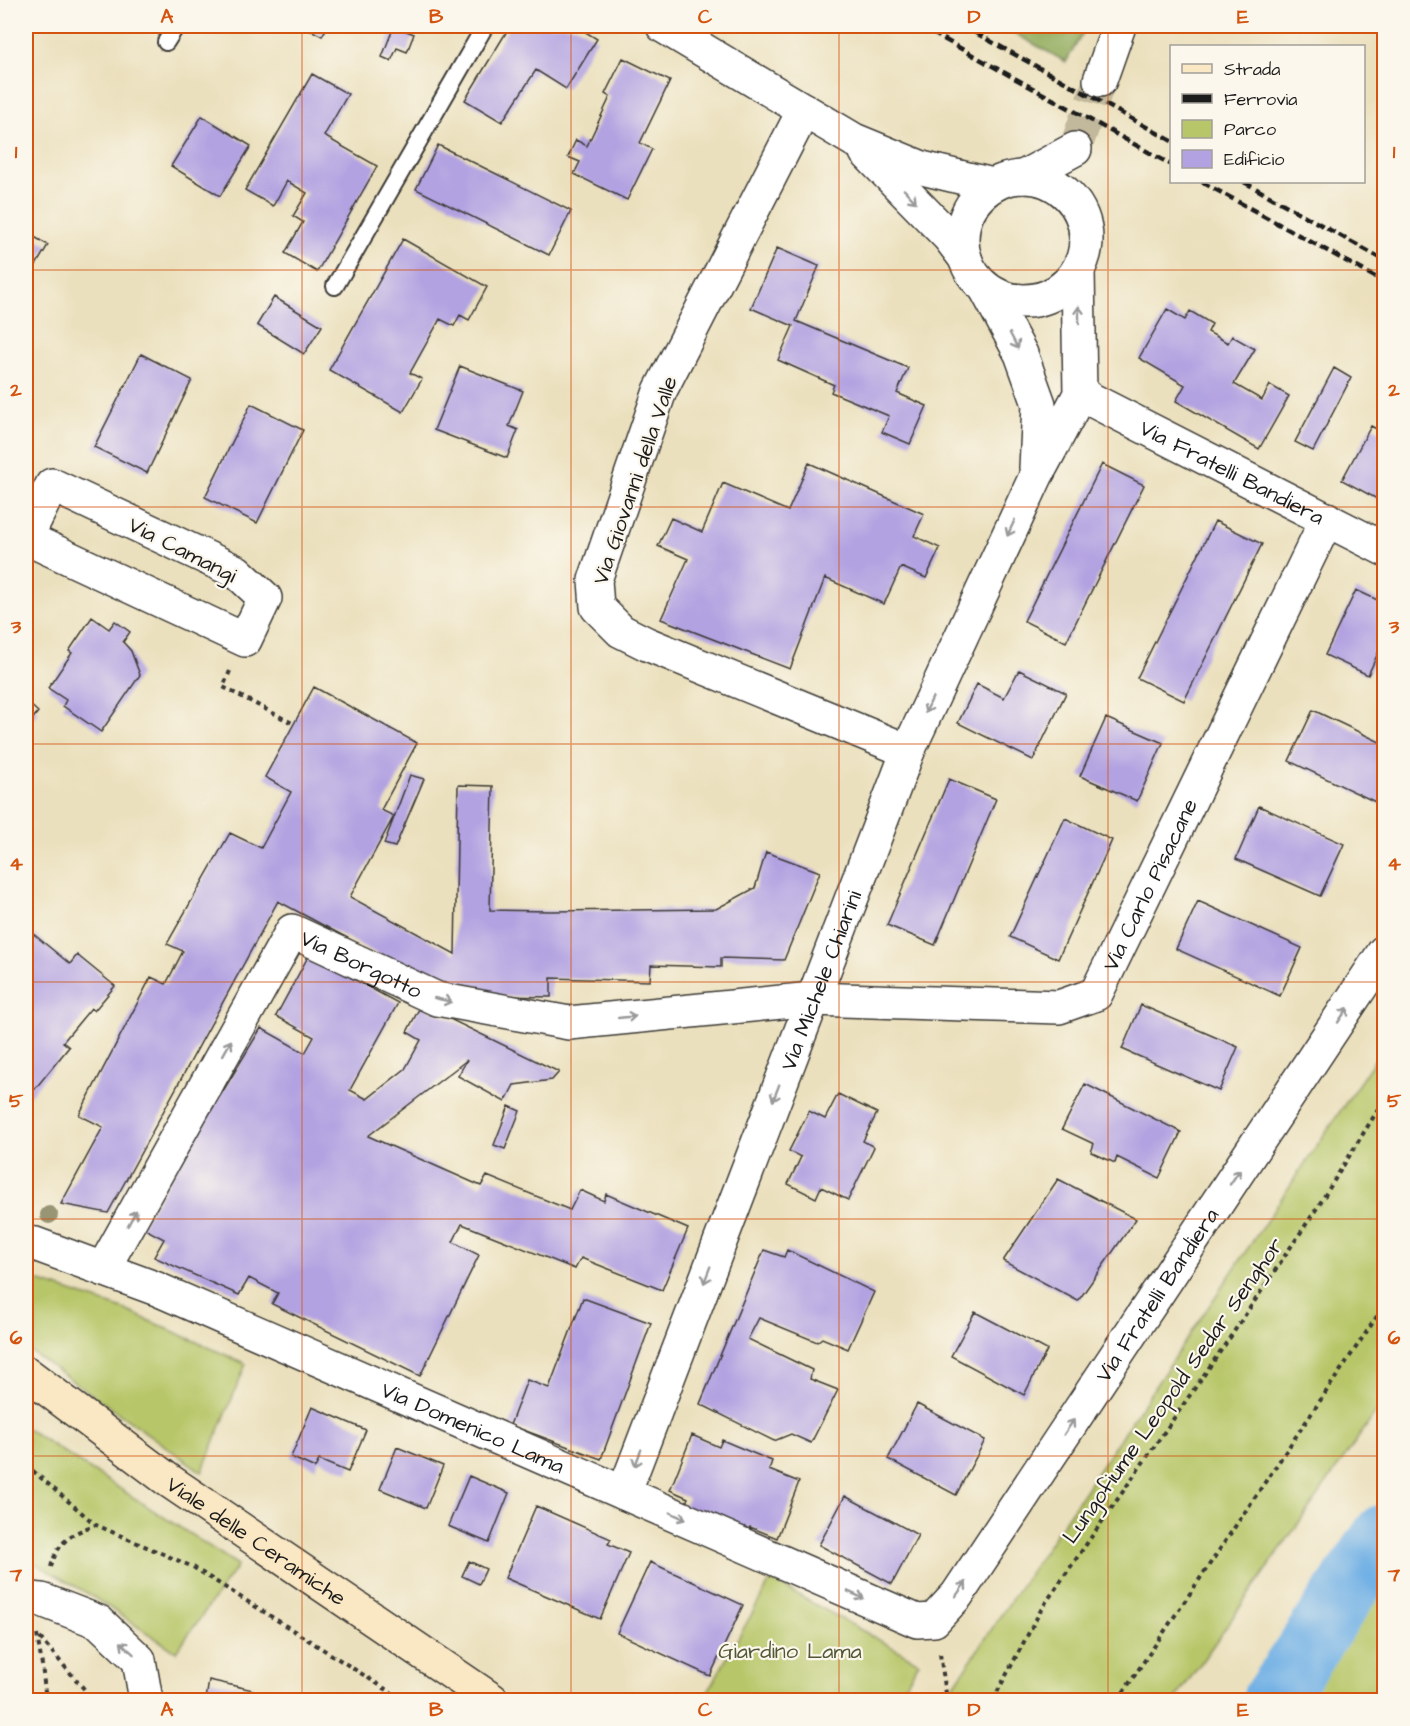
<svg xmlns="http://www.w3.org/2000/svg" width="1410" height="1726" viewBox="0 0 1410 1726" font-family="'Architects Daughter',sans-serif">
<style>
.green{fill:#b7c668;stroke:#6a7142;stroke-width:1.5}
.forest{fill:#91ab5c;stroke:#56643c;stroke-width:1.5}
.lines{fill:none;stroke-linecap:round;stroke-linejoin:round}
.river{stroke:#72b1e5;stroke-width:62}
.building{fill:#b2a2e1}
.minor-tunnel{stroke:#c2b99d;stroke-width:33;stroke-dasharray:33 16;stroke-linecap:butt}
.service-casing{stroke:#3b3934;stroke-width:20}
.minor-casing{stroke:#3b3934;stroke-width:36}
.tertiary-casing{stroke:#3b3934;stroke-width:36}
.secondary-casing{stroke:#3b3934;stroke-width:36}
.path{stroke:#3b3934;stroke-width:4;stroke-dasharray:4.5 4.5;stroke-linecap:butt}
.service{stroke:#fff;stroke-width:16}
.minor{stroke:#fff;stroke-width:33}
.tertiary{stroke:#fff;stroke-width:33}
.secondary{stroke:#fae7c3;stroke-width:33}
.rail{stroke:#1c1c1c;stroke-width:4.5;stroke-dasharray:9 4.5;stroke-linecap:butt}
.tree{fill:#979573}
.oneway{stroke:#999}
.grid{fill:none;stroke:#d4530e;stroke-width:1.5;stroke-opacity:0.55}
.labels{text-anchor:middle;stroke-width:4.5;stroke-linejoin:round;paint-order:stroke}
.street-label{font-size:22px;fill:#1c1c1c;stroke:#fbf7ec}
.park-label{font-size:22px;fill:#525837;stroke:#fbf7ec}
.neatline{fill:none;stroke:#d4530e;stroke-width:2}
.grid-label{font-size:20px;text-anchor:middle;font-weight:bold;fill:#d4530e}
</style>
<rect width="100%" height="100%" fill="#fbf7ec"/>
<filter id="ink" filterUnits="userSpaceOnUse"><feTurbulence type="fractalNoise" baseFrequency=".0167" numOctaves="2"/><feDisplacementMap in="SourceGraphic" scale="12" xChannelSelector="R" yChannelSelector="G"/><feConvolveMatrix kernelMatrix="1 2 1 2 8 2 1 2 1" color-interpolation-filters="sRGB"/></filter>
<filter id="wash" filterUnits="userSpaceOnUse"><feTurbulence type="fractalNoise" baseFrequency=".008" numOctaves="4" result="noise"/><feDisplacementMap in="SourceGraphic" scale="24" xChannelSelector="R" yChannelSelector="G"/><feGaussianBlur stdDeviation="1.35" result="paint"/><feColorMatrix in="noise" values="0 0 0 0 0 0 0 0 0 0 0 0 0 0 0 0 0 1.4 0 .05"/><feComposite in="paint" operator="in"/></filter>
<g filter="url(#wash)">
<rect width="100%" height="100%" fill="#ebe0bd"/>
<path class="green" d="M1384,1046V1401L1175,1700H944Z
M26,1277L123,1309L246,1364L202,1472L26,1348Z
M26,1428L238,1565L176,1652L87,1593L26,1558Z
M1384,1538V1700H1279Z
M771,1580L919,1662L897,1700H703Z"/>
<path class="forest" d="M1001,26H1087L1066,62Z"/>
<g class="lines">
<path class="river" d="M1273,1700L1384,1535"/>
</g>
<g id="blocks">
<path class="building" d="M303,26H328L322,36Z
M394,26L414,34L407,52L397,48L391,61L382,57Z
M510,26H576L597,39L566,89L536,70L502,122L465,100Z
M623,58L670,81L640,143L652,149L627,200L574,174L580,162L568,157L576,140L587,146L610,97L605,94Z
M312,74L348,94L324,136L377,166L317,272L285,253L303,222L293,216L307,193L287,181L273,206L245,190Z
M202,116L251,146L220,196L171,166Z
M438,145L571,211L549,255L416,189Z
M26,232L48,245L26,282Z
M403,239L487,287L469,320L460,315L454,326L440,319L410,373L422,379L403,412L329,370Z
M777,248L819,266L796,321L908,368L897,393L927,406L910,444L882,432L889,416L831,392L834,385L778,360L793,326L751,308Z
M274,297L322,326L304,354L257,325Z
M1167,309L1185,320L1190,311L1212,324L1208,332L1228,343L1232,336L1255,349L1234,384L1262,400L1270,385L1289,396L1259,449L1176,401L1185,385L1139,358Z
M141,354L192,380L147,473L94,447Z
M460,366L523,391L509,426L518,430L507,458L434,430Z
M1334,368L1351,378L1313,451L1295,442Z
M251,404L303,430L257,523L205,497Z
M1371,426L1384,433V489L1379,500L1342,480Z
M809,463L924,514L914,536L940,548L926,578L901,567L884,604L825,578L790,669L661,619L688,559L658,546L671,518L702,532L723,483L788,511Z
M1102,464L1144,485L1066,642L1024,621Z
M1215,521L1262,544L1184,701L1137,678Z
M1356,590L1384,603V640L1368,675L1325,655Z
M92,617L109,629L115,621L130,632L123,642L131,651L140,675L101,732L63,706L66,700L48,688L72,653L69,651Z
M1019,670L1066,693L1033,760L958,723L977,684L1004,698Z
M314,687L417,743L381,810L394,816L350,897L455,954L458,785L493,786L490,910L551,911L716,909L755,888L766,852L820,872L784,960L721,958V967L651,965L650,981L551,978V997L454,995L278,901L108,1213L61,1204L103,1127L79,1115L151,977L166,984L183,951L167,944L230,833L261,848L291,792L265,777Z
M26,701L38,712L26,727Z
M1313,710L1384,744V806L1289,761Z
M1106,718L1163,743L1137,801L1080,776Z
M410,775L424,779L395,847L384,844Z
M949,779L996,799L935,945L887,925Z
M1259,806L1344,844L1320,896L1236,859Z
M1065,818L1112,840L1058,959L1010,937Z
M1198,901L1302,948L1280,996L1176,949Z
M26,928L70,964L77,955L115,986L94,1011L91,1008L63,1042L69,1047L26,1100Z
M309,955L398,1003L350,1090L367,1099L405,1069L421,1040L407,1032L421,1005L559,1072L552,1080L514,1085L505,1102L458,1076L467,1060L368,1136L481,1186L487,1176L570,1210L580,1190L604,1201L606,1194L688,1229L662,1290L581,1258L575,1269L462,1224L453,1242L479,1255L420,1376L272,1304L278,1293L249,1278L239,1295L154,1257L164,1239L141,1227L261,1028L305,1053L314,1037L276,1016Z
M1141,1005L1238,1047L1219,1091L1122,1049Z
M1085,1084L1181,1132L1159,1178L1117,1157L1115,1163L1091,1152L1094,1144L1062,1129Z
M838,1094L877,1113L863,1141L874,1147L848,1200L821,1187L816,1198L788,1184L801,1157L789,1151L809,1111L825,1119Z
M509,1106L520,1111L505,1149L494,1145Z
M1058,1179L1136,1219L1078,1301L1003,1261Z
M764,1250L784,1257L787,1250L874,1292L848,1349L822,1338L817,1342L759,1318L748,1339L812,1370L810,1379L838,1390L811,1443L791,1434L774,1441L700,1404Z
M583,1298L651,1323L601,1459L510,1425L527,1380L549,1388Z
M975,1312L1047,1350L1024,1395L951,1356Z
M917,1404L985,1440L956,1495L888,1459Z
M312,1407L366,1430L348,1472L319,1460L315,1468L291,1457Z
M692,1435L719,1447L722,1440L772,1461L769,1470L799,1482L777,1538L750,1527L747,1535L683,1509L688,1498L670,1490Z
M397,1447L443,1466L426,1508L380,1489Z
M469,1476L509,1493L489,1543L448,1526Z
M845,1496L918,1535L892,1584L819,1545Z
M536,1506L611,1539L608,1544L629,1553L600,1619L505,1578Z
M469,1561L486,1569L479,1584L462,1576Z
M650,1562L743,1605L710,1676L617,1633Z
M209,1680L253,1690L251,1700H206Z"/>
</g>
</g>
<g filter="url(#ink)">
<use href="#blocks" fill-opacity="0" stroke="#3b3934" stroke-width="1.5"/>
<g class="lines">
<path class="minor-tunnel" d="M1075,149L1100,80"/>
<g class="service-casing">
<path id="service" d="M166,42L176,26
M335,286L485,26"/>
</g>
<g class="minor-casing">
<g id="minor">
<path d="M663,26L854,140L922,168L993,185"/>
<path d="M1100,80L1119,26"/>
<path d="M804,110L660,391L595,580L597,607L621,631L647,644L908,751"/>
<path d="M866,152L949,237L965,258"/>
<path d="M1023,177L1075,149"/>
<circle cx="1024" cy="239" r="62"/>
<path d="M986,289L1021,354L1039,404L1036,468"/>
<path id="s1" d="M1080,394L1384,549"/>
<path d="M52,485L237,572L265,598L245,640L26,538Z"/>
<path id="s2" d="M26,1243L35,1244L157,1289L917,1621L934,1620L957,1595L1384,952"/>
<path id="s3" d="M103,1269L292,931L437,999L569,1023L812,999L1059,1007L1096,994L1327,519"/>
<path id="s4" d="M624,1493L908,751L1036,476L1080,394L1078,270"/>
</g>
</g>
<g class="tertiary-casing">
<path id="tertiary" d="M26,1598L42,1600L99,1622L139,1660L146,1700"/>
</g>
<g class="secondary-casing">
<g id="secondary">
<path id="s5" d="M26,1373L168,1480L492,1700"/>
</g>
</g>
<path class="path" d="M230,671L223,687L294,724
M26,1465L96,1525L193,1567L403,1700
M51,1567C58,1541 72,1533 95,1525
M37,1635L42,1665L46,1700
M40,1638L85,1690L88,1700
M940,1654L947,1700
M993,1700L1042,1608L1231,1336L1317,1208L1384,1100
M1118,1700L1384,1306"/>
<use href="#service" class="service"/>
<use href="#minor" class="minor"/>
<use href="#tertiary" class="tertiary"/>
<use href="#secondary" class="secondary"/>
<path class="rail" d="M920,26L1172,165
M963,26L1172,141
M1202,182L1384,282
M1244,182L1384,260"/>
</g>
<circle class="tree" cx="49" cy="1215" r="9"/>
<defs><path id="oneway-shaft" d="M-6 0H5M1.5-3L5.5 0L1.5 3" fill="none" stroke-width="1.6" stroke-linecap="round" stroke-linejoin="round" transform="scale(1.5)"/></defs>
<g class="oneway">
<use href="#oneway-shaft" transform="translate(910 196) rotate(47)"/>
<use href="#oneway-shaft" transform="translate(1079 315) rotate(-91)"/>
<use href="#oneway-shaft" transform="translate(1014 341) rotate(62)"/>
<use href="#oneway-shaft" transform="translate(1011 528) rotate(115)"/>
<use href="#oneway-shaft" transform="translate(929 705) rotate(115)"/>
<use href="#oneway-shaft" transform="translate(443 1000) rotate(13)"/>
<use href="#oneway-shaft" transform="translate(1343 1015) rotate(-56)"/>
<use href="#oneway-shaft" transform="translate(627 1017) rotate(-6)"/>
<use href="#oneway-shaft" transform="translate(227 1048) rotate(-61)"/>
<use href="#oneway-shaft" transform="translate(776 1093) rotate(111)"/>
<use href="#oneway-shaft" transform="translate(1235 1177) rotate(-56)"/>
<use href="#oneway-shaft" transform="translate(132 1218) rotate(-61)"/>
<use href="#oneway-shaft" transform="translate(707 1275) rotate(111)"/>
<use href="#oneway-shaft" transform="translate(1069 1427) rotate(-56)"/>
<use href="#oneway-shaft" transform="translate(638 1458) rotate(111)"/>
<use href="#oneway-shaft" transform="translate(678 1516) rotate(24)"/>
<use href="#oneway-shaft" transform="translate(961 1589) rotate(-55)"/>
<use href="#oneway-shaft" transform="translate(856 1595) rotate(24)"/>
<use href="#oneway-shaft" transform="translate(127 1648) rotate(-137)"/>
</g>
</g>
<path class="grid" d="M302,26V1700M571,26V1700M839,26V1700M1108,26V1700M26,270H1384M26,507H1384M26,744H1384M26,982H1384M26,1219H1384M26,1456H1384"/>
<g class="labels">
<g class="street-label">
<text dy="8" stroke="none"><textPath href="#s1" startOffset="171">Via Fratelli Bandiera</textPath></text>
<text transform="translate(634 480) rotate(-71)" y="8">Via Giovanni della Valle</text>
<text transform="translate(183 549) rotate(27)" y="8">Via Camangi</text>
<text dy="8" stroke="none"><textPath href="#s3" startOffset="1334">Via Carlo Pisacane</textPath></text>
<text dy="8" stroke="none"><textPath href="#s3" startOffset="464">Via Borgotto</textPath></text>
<text dy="8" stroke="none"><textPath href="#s4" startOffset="549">Via Michele Chiarini</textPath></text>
<text dy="8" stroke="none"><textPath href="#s2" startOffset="1380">Via Fratelli Bandiera</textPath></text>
<text transform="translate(1172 1390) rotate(-55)" y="8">Lungofiume Leopold Sedar Senghor</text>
<text dy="8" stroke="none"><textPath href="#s2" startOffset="484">Via Domenico Lama</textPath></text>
<text dy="8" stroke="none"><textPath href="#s5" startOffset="285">Viale delle Ceramiche</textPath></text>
</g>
<g class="park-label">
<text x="790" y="1658">Giardino Lama</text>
</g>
</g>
<rect width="1410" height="1726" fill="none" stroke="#fbf7ec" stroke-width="66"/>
<rect x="1170" y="45" width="195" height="138" fill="#fbf7ec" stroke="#a29f99" stroke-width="1.5"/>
<rect x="1182" y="64" width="30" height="9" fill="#fae7c3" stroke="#a29f99" stroke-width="1.5"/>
<text x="1224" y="75" font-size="18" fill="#1c1c1c">Strada</text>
<rect x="1182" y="94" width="30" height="9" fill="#1c1c1c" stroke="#a29f99" stroke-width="1.5"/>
<text x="1224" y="105" font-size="18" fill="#1c1c1c">Ferrovia</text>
<rect x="1182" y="120" width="30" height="18" fill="#b7c668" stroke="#a29f99" stroke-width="1.5"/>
<text x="1224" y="135" font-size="18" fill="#1c1c1c">Parco</text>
<rect x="1182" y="150" width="30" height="18" fill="#b2a2e1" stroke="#a29f99" stroke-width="1.5"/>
<text x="1224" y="165" font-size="18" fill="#1c1c1c">Edificio</text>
<rect x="33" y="33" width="1344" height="1660" class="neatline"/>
<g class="grid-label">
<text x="167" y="23">A</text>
<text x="436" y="23">B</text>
<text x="705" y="23">C</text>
<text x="974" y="23">D</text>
<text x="1243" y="23">E</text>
<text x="16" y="158">1</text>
<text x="1394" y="158">1</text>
<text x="16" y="396">2</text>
<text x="1394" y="396">2</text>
<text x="16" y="633">3</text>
<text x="1394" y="633">3</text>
<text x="16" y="870">4</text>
<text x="1394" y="870">4</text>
<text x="16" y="1107">5</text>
<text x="1394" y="1107">5</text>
<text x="16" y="1344">6</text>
<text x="1394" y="1344">6</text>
<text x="16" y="1581">7</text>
<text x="1394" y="1581">7</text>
<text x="167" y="1716">A</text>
<text x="436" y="1716">B</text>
<text x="705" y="1716">C</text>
<text x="974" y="1716">D</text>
<text x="1243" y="1716">E</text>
</g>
</svg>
